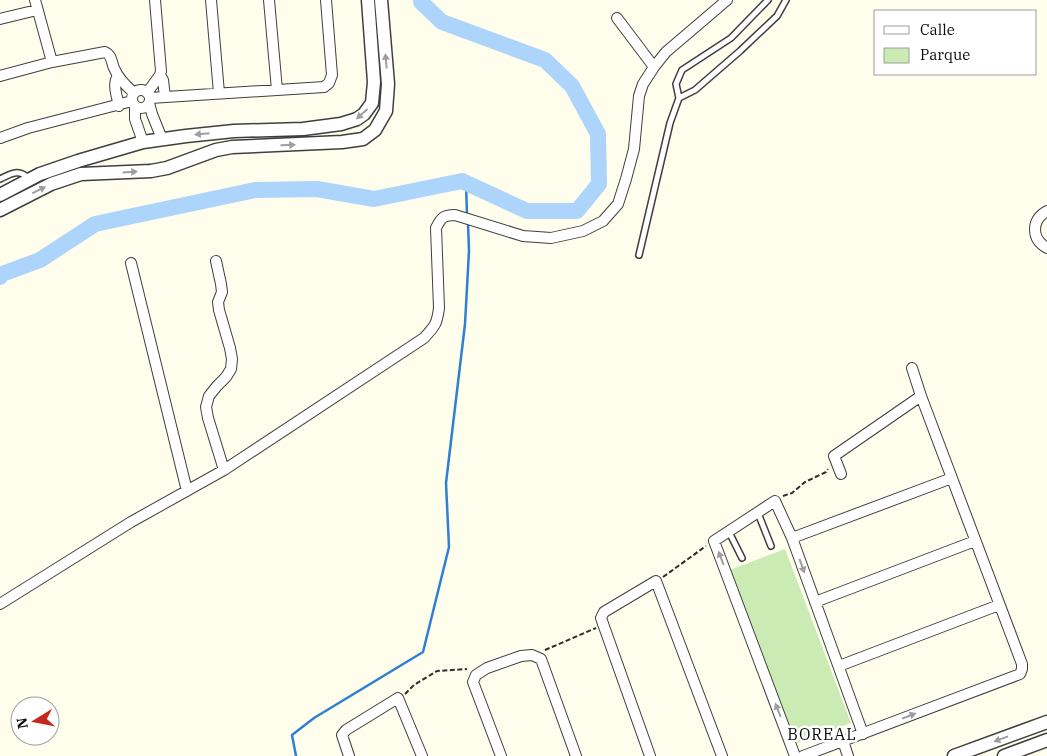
<svg xmlns="http://www.w3.org/2000/svg" width="1047" height="756" viewBox="0 0 1047 756" font-family="'IBM Plex Serif',serif">
<style>
.green{fill:#caebb3}
.lines{fill:none;stroke-linecap:round;stroke-linejoin:round}
.stream{stroke:#2f7fd5;stroke-width:2.5}
.river{stroke:#add4fa;stroke-width:16}
.service-casing{stroke:#3f3f3f;stroke-width:8}
.minor-casing{stroke:#3f3f3f;stroke-width:12}
.tertiary-casing{stroke:#3f3f3f;stroke-width:15}
.path{stroke:#2e2e2e;stroke-width:2;stroke-dasharray:5 2.5;stroke-linecap:butt}
.service{stroke:#fff;stroke-width:5}
.minor{stroke:#fff;stroke-width:10}
.tertiary{stroke:#fff;stroke-width:12}
.oneway{fill:#9e9e9e}
.labels{text-anchor:middle;stroke-width:5;stroke-linejoin:round;paint-order:stroke}
.neighbourhood-label{font-size:16px;letter-spacing:1px;fill:#0c0c0c;stroke:#fff}
</style>
<rect width="100%" height="100%" fill="#fffdeb"/>
<path class="green" d="M785,549L851,723L795,744L730,570Z"/>
<g class="lines">
<path class="stream" d="M466,183L467,215
M296,756L292,735L314,718L423,652L449,547L446,483L465,324L469,251L468,223"/>
<path class="river" d="M0,277L2,274L40,260L95,224L255,190L317,189L374,199L462,181L527,211H577L599,184L598,134L572,86L545,60L442,22L421,2V0"/>
<g class="service-casing">
<path id="service" d="M679,98L695,90L740,51L777,16L786,0
M0,179C11,174 19,168 29,179
M639,255L670,123L679,98L676,84L682,70L731,38L768,0
M758,513L771,546
M729,532L742,558"/>
</g>
<g class="minor-casing">
<path id="minor" d="M35,0L52,62
M211,0L219,93
M269,0L277,90
M617,18L654,67
M0,19L37,10
M160,75L163,80L165,97
M0,76L52,62L105,52C112,55 111,61 114,68C118,78 126,86 134,93
M118,76C112,84 117,96 119,106
M132 99a9 9 0 1 1 18 0a9 9 0 1 1-18 0Z
M147,93L160,75L161,71L155,0
M150,98L324,87L329,83L332,75L326,0
M149,103L152,114L162,139
M135,106V119L143,142
M0,138L28,128L132,101
M1047,211C1031,220 1031,239 1047,248
M216,261L221,284L222,292L218,302L219,310L230,348L232,359L231,369L226,377L217,386L209,396L206,407L208,418L224,470
M131,263L187,491
M841,474L834,456L921,396L912,368
M792,538L952,478
M815,602L975,541
M0,604L131,522L224,470L424,338C435,326 437,324 439,308L436,228C441,218 443,215 455,215L523,236L551,238L583,231L603,221L618,204L626,179L634,149L639,96L643,84L654,67L666,52L727,0
M839,666L999,605
M843,741L848,756
M349,756L342,735L346,730L398,698L422,756
M501,756L473,682L476,675L487,668L521,656L532,655L541,659L576,756
M650,756L601,618L604,612L656,581L722,756
M795,756L714,541L775,501L792,538L863,734
M803,756L1020,674L1022,669V664L921,396"/>
</g>
<g class="tertiary-casing">
<path id="tertiary" d="M0,195L40,174L78,161L143,142L186,136L234,131L303,129L341,124L357,119L364,114L372,103L374,82L368,0
M0,210L51,184L81,174L151,171L167,168L216,150L232,147L342,142L363,139L375,130L386,111L388,84L381,0
M954,756L1047,722
M1004,756L1047,740"/>
</g>
<path class="path" d="M783,496L792,493L805,482L826,472L828,469
M663,577L706,546
M545,650L596,628
M405,694L414,685L437,671L467,669"/>
<use href="#service" class="service"/>
<use href="#minor" class="minor"/>
<use href="#tertiary" class="tertiary"/>
</g>
<defs><path id="oneway-solid" d="M-6-.8H1V-3.2L6.5 0L1 3.2V.8H-6Z" transform="scale(1.25)"/></defs>
<g class="oneway">
<use href="#oneway-solid" transform="translate(386 61) rotate(-95)"/>
<use href="#oneway-solid" transform="translate(362 114) rotate(138)"/>
<use href="#oneway-solid" transform="translate(202 134) rotate(175)"/>
<use href="#oneway-solid" transform="translate(288 145) rotate(-2)"/>
<use href="#oneway-solid" transform="translate(130 172) rotate(-3)"/>
<use href="#oneway-solid" transform="translate(39 190) rotate(-26)"/>
<use href="#oneway-solid" transform="translate(721 558) rotate(-111)"/>
<use href="#oneway-solid" transform="translate(802 566) rotate(70)"/>
<use href="#oneway-solid" transform="translate(778 710) rotate(-111)"/>
<use href="#oneway-solid" transform="translate(909 716) rotate(-21)"/>
<use href="#oneway-solid" transform="translate(1001 739) rotate(160)"/>
</g>
<g class="labels">
<g class="neighbourhood-label">
<text x="822" y="740">BOREAL</text>
</g>
</g>
<rect x="874" y="10" width="162" height="65" fill="#ffffff" stroke="#9e9e9e"/>
<rect x="884" y="26" width="25" height="8" fill="#ffffff" stroke="#9e9e9e"/>
<text x="920" y="35" font-size="15" fill="#0c0c0c">Calle</text>
<rect x="884" y="48" width="25" height="15" fill="#caebb3" stroke="#9e9e9e"/>
<text x="920" y="60" font-size="15" fill="#0c0c0c">Parque</text>
<g transform="translate(35 721) rotate(260)"><circle r="24" fill="#ffffff" stroke="#9e9e9e"/>
<path d="M0-4L9 19L0 12L-9 19Z" fill="#c4281c"/>
<text y="-8" font-size="14" font-weight="bold" text-anchor="middle" fill="#0c0c0c">N</text>
</g>
</svg>
